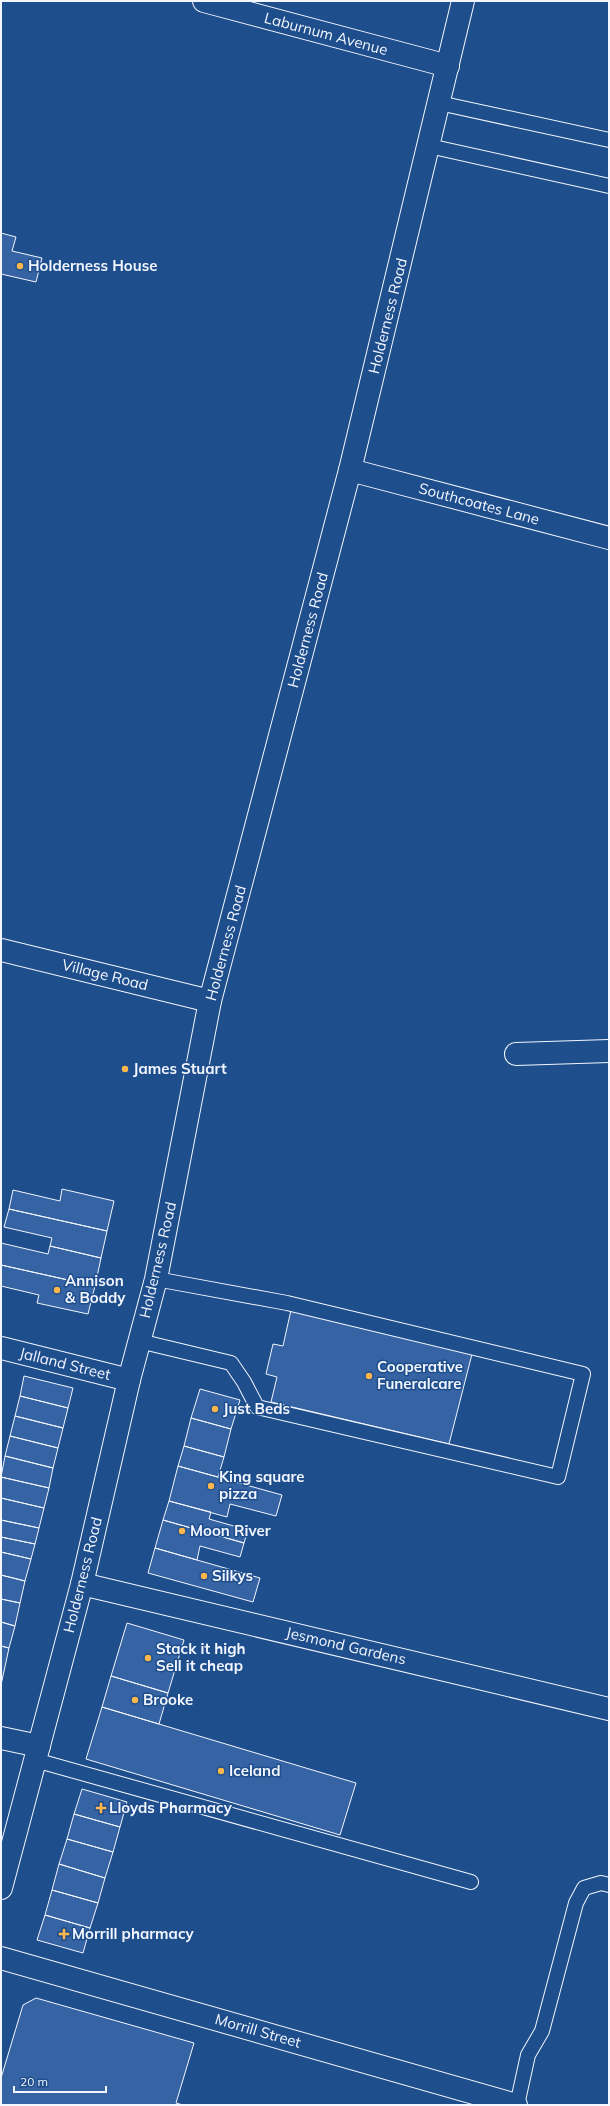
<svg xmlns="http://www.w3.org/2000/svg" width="610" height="2106" viewBox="0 0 610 2106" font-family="Mulish,sans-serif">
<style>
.building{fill:#3563a3;stroke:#f2f6ff}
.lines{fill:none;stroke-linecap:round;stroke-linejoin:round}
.lane-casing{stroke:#f2f6ff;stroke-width:16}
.street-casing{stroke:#f2f6ff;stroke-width:24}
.secondary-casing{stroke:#f2f6ff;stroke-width:24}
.highway-casing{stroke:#f2f6ff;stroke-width:24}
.lane{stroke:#1f4e8c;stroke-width:14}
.street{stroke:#1f4e8c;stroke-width:22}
.secondary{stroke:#1f4e8c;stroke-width:22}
.highway{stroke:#1f4e8c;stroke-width:22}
.poi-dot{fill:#ffb74d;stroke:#1f4e8c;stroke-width:1.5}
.labels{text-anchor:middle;stroke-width:3;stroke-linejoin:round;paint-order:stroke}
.street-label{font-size:15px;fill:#f2f6ff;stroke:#1f4e8c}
.poi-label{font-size:15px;font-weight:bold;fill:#f2f6ff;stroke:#1f4e8c;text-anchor:start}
</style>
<rect width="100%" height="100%" fill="#1f4e8c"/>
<path class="building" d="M1,233L16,237L12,251L42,258L36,282L1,274Z
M62,1189L114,1201L107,1231L9,1209L13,1190L60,1201Z
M9,1209L107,1231L101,1258L50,1246L52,1238L4,1227Z
M1,1243L48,1254L50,1246L101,1258L95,1286L1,1265Z
M1,1265L95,1286L88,1314L37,1303L39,1295L1,1286Z
M291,1310L472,1354L449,1444L271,1402L277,1377L266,1374L273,1344L283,1346Z
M24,1376L73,1388L68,1408L20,1396Z
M200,1389L240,1400L231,1429L191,1418Z
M20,1396L68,1408L63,1428L15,1416Z
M15,1416L63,1428L58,1448L10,1436Z
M191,1418L231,1429L224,1457L184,1446Z
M10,1436L58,1448L53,1468L5,1456Z
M184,1446L224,1457L218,1477L178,1466Z
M5,1456L53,1468L49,1488L1,1477Z
M178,1466L282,1495L276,1516L230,1504L227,1517L169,1501Z
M1,1477L49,1488L44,1508L1,1498Z
M1,1498L44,1508L39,1528L1,1520Z
M169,1501L211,1512L209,1519L248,1530L244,1543L163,1520Z
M1,1520L39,1528L35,1544L1,1537Z
M163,1520L244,1543L240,1557L200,1546L197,1560L155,1548Z
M1,1537L35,1544L31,1559L1,1552Z
M155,1548L260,1578L253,1602L148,1573Z
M1,1552L31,1559L25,1581L1,1575Z
M1,1575L25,1581L20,1603L1,1599Z
M1,1599L20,1603L15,1626L1,1622Z
M1,1622L15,1626L9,1648L1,1646Z
M127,1623L184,1640L168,1693L111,1676Z
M1,1646L9,1648L1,1685Z
M111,1676L168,1693L159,1724L102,1707Z
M102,1707L356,1783L340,1835L86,1759Z
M82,1789L127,1802L120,1827L74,1814Z
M74,1814L120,1827L113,1852L67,1839Z
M67,1839L113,1852L105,1878L59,1864Z
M59,1864L105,1878L98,1903L52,1890Z
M52,1890L98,1903L90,1928L45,1915Z
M45,1915L90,1928L83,1953L37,1940Z
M36,1998L194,2043L176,2103L183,2105H1V2078L23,2005Z"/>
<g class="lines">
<g class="lane-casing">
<path id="lane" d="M439,103L609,140
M429,146L609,186
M139,1341L231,1363L244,1382L257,1407L558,1477L583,1374L287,1303L156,1279
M35,1760L471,1882
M517,2105L528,2055L542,2031L576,1903L584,1888L601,1883L609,1885"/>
</g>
<g class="street-casing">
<path id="street" d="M204,1L448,66
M1,950L210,1001
M516,1054L609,1051
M1,1348L129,1380
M82,1584L609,1709
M1,1738L39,1746
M1,1958L516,2105"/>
</g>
<g class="secondary-casing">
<path id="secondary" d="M350,470L609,538"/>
</g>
<g class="highway-casing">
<path id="highway" d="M1,1888L82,1584L129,1380L156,1279L210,1001L350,470L463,1"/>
</g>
<use href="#lane" class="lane"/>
<use href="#street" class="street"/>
<use href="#secondary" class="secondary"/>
<use href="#highway" class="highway"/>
</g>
<g class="poi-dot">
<circle cx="20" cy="266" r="4"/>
<circle cx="125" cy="1069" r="4"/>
<circle cx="57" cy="1290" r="4"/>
<circle cx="369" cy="1376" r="4"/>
<circle cx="215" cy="1409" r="4"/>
<circle cx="211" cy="1486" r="4"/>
<circle cx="182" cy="1531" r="4"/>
<circle cx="204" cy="1576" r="4"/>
<circle cx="148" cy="1658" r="4"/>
<circle cx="135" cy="1700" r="4"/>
<circle cx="221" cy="1771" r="4"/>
<path d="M99 1802h4v4h4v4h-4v4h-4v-4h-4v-4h4z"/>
<path d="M62 1928h4v4h4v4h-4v4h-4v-4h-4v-4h4z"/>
</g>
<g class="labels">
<g class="street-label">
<text transform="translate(326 34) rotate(15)" y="5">Laburnum Avenue</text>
<text transform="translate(388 316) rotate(-76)" y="5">Holderness Road</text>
<text transform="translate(479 504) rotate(15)" y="5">Southcoates Lane</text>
<text transform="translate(308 630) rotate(-75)" y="5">Holderness Road</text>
<text transform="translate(226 943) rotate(-75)" y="5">Holderness Road</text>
<text transform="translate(105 975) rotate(14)" y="5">Village Road</text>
<text transform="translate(158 1260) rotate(-77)" y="5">Holderness Road</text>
<text transform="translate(65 1364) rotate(14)" y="5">Jalland Street</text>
<text transform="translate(83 1575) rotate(-76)" y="5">Holderness Road</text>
<text transform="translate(346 1646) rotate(13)" y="5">Jesmond Gardens</text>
<text transform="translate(258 2031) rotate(16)" y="5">Morrill Street</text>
</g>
<g class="poi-label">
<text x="28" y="271">Holderness House</text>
<text x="133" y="1074">James Stuart</text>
<text x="65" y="1286">Annison<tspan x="65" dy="17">&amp; Boddy</tspan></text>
<text x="377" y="1372">Cooperative<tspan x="377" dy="17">Funeralcare</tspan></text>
<text x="223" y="1414">Just Beds</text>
<text x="219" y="1482">King square<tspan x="219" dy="17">pizza</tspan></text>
<text x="190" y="1536">Moon River</text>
<text x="212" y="1581">Silkys</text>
<text x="156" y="1654">Stack it high<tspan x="156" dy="17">Sell it cheap</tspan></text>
<text x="143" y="1705">Brooke</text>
<text x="229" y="1776">Iceland</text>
<text x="109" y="1813">Lloyds Pharmacy</text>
<text x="72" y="1939">Morrill pharmacy</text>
</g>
</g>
<rect width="610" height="2106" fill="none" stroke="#f2f6ff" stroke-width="4"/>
<path d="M14 2086v6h92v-6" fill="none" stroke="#f2f6ff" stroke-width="2"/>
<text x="20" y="2086" font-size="12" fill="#f2f6ff" stroke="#1f4e8c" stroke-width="3" paint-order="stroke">20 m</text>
</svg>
